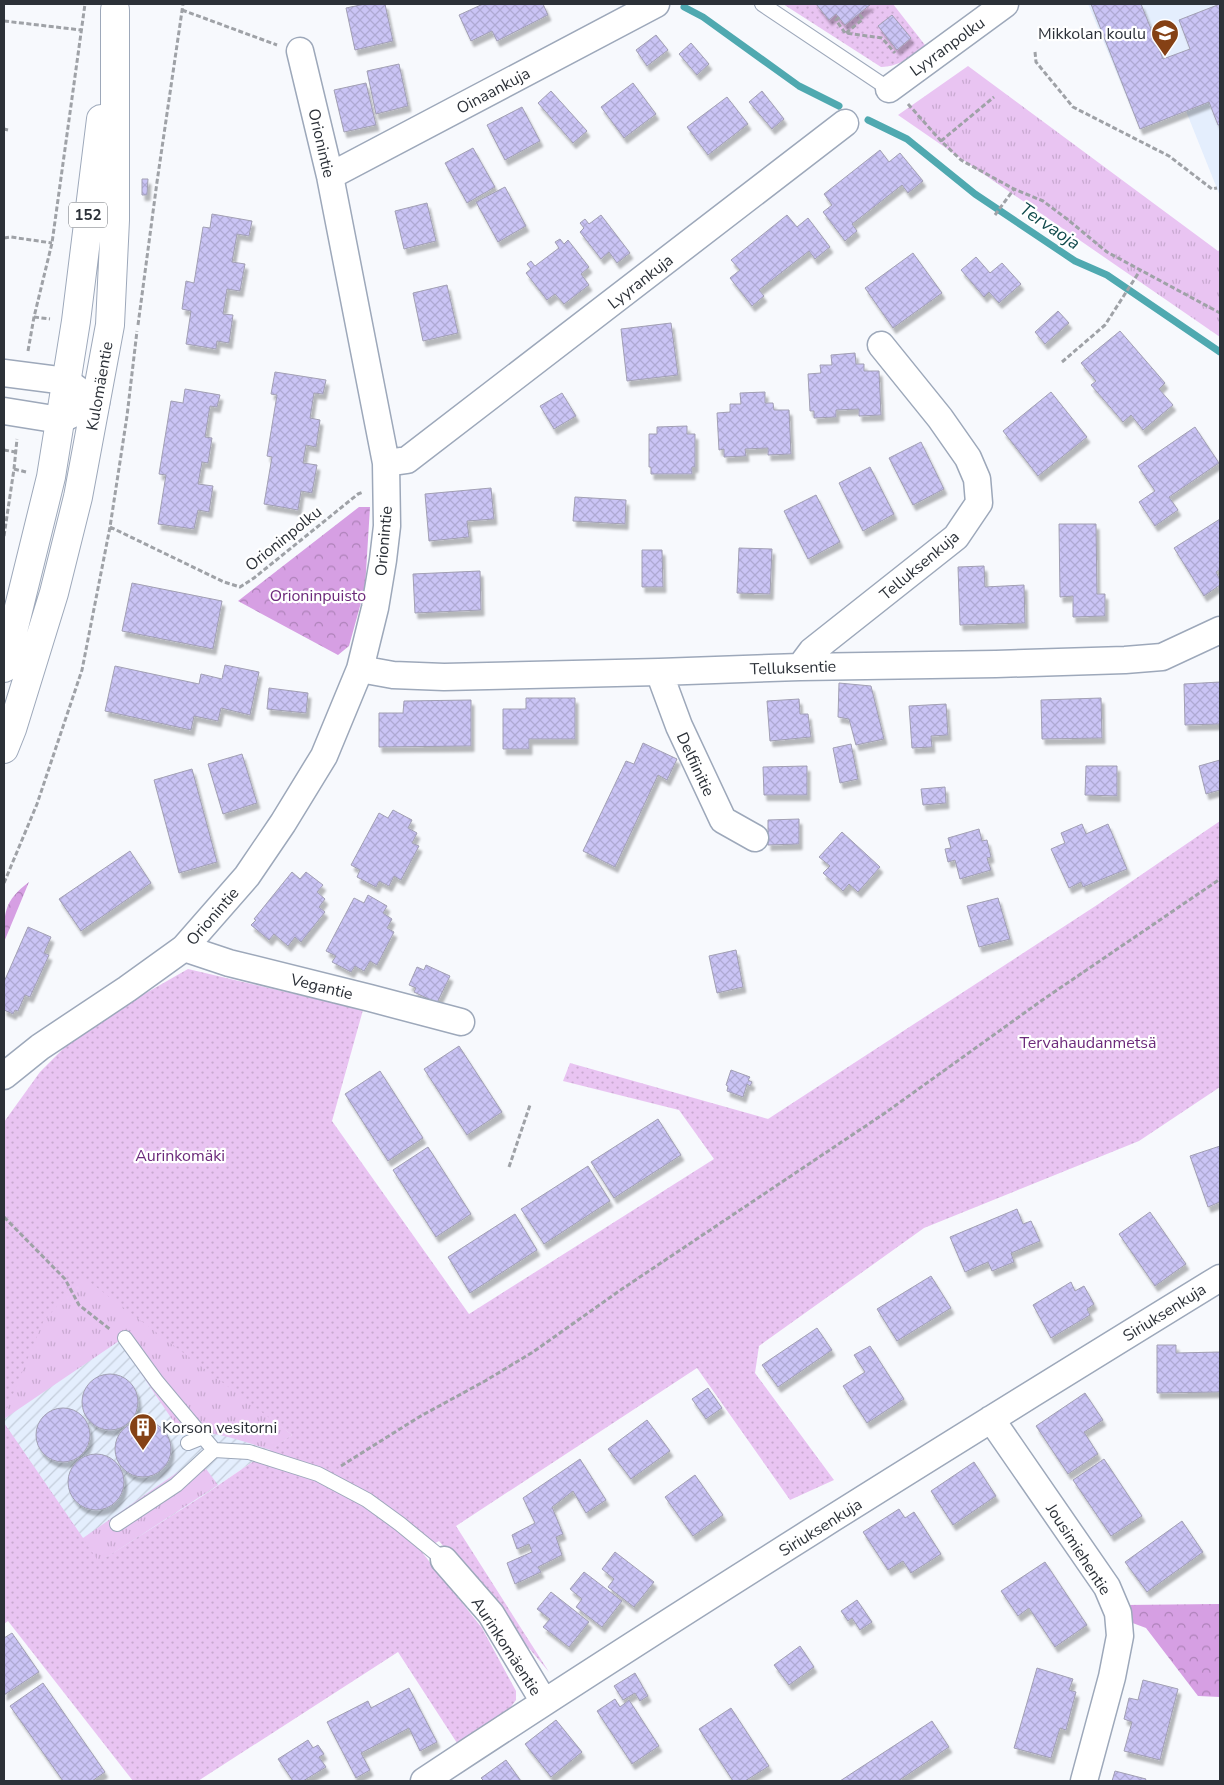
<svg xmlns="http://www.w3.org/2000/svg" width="1224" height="1785" viewBox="0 0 1224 1785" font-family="'Nunito Sans',sans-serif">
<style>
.built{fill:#e4eefd}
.industrial{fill:url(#industrial-furrows)}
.grass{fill:url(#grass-tufts)}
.forest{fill:url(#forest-crowns)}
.park{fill:url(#park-dots)}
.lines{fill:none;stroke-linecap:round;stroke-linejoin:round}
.stream{stroke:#4fa9b0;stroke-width:7}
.building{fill:url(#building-cross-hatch);stroke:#a19fb3;filter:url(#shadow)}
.service-casing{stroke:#9da8ba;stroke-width:16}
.minor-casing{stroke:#9da8ba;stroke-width:29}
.primary-casing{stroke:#9da8ba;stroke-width:30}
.path{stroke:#9fa2a7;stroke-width:3;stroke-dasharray:5 2.5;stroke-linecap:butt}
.service{stroke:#fff;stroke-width:14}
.minor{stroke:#fff;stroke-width:26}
.primary{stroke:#fff;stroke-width:28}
.labels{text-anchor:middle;stroke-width:4.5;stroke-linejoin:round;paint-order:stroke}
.shield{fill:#fff;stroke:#6b6f74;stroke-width:1}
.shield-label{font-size:15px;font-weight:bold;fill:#2c3138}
.poi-label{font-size:16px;fill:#2c3138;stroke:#fff;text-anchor:end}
.street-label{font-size:16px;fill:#2c3138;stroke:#fff}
.park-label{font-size:16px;fill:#6c2a7b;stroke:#fff}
.water-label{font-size:18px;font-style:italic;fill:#114b4d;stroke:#fff}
</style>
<defs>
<pattern id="industrial-furrows" width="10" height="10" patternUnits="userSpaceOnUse" patternTransform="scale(1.25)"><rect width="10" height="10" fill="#e4eefd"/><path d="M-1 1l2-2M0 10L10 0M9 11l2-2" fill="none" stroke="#c4cdda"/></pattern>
<pattern id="grass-tufts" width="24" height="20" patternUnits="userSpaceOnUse" patternTransform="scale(1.25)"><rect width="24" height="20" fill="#e9c4f2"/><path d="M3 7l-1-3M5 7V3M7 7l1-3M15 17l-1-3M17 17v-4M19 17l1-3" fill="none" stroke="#c8a9d0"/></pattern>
<pattern id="forest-crowns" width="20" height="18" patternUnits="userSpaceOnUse" patternTransform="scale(1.25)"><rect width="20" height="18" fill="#d69fe3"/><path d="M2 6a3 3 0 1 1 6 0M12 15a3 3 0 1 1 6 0" fill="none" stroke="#ae82b9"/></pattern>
<pattern id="park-dots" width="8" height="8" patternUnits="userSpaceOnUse" patternTransform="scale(1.25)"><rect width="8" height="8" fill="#e9c4f2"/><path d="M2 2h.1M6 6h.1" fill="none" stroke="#c8a9d0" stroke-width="1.8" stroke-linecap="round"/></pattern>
<pattern id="building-cross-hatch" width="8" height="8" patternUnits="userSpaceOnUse" patternTransform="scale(1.25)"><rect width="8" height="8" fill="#cac4f5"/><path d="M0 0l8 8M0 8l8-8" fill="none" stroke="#aea9d3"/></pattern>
<filter id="shadow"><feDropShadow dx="3" dy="5.5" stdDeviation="1" flood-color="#0004"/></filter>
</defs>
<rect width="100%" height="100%" fill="#f7f9fd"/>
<path class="built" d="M1088,4H1220V196L1186,111L1140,129Z"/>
<path class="industrial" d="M83,1277L292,1435L204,1495L99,1563L4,1423V1416Z"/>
<path class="grass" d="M968,66L1218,251L1220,250V337L898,115Z
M80,1265L292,1435L271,1450C247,1443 205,1426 182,1434L119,1341L4,1419V1373Z
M4,1423L83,1538L198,1458L218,1485L78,1576Z"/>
<path class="forest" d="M359,507H370L365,588L349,646L338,655L238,601Z
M29,882L4,942C4,912 4,901 29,882Z
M1220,1604V1697L1198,1696L1146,1628L1130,1622L1125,1605Z"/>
<path class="park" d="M783,4H893L925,45C909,57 902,66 881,67Z
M1220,821V1087L1139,1141L924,1228L759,1346L755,1373L834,1480L790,1500L697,1368L456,1526L549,1672L439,1541L421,1551L482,1628L516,1691V1700L510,1708L457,1743L398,1652L198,1781H133L8,1621L4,1624V1423L99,1562L204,1495L292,1435L83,1277L43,1322L4,1416V1122L40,1072L71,1041L132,1001L188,969L363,1010L332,1121L469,1314L714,1159L679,1110L563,1081L570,1063L768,1119L1097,905Z"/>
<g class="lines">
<path class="stream" d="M684,7L703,17L799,86L839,106
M868,120L907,139L975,194L1075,261L1107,275L1220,352"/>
</g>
<path class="building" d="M365,4H385L393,41L355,50L346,8Z
M483,4H543L548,15L497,41L492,31L471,41L459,15Z
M816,4H871L845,25L836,14L829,20Z
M1091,4H1141L1163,59L1190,49L1179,20L1220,4V125H1218L1209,102L1140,129Z
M892,15L911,38L897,50L878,26Z
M656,35L668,50L647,66L636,50Z
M691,43L709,64L697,75L679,54Z
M399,64L408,106L376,114L367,71Z
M366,83L376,125L344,132L334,90Z
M633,83L656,114L624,138L601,107Z
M551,91L587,131L573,143L538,103Z
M762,91L784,119L772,129L749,102Z
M727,97L748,124L708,155L687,127Z
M522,107L540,141L505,160L487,125Z
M473,148L495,187L467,203L445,163Z
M880,150L889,162L900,153L923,181L908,193L902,185L852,224L857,231L845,241L823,212L832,205L824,194Z
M142,179H148L147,195H142Z
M505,187L526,226L498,242L476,202Z
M427,203L436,241L404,249L395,211Z
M212,214L252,221L249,236L237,234L232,262L245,264L240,291L227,289L223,314L233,315L229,343L217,341L216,349L186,344L191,311L182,309L186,281L194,283L203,227L210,228Z
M601,215L630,253L617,263L609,252L601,259L580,232L584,228L580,223L585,219L589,224Z
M787,215L797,227L808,218L830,247L815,259L809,251L759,290L764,296L752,306L730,278L740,270L731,260Z
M560,239L564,244L568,240L589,267L581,274L589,285L564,304L555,294L547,300L526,273L531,269L527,264L531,261L535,266L559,248L555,242Z
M913,253L942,293L893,328L865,288Z
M976,257L990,273L1002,263L1021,284L999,303L989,292L984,297L961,270Z
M447,285L458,333L423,341L413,293Z
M1058,311L1069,323L1045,344L1035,332Z
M671,323L678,375L627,381L621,329Z
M1120,331L1165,383L1159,389L1173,405L1143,430L1131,415L1123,422L1091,385L1096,381L1081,363Z
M855,353L856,364H864V371H879L881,415L859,416V409L836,410V417L814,418V411H810L808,374L821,373L820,365H832L831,355Z
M275,372L326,380L323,394L314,393L310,418L320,420L316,447L306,445L303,463L317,465L312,493L301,491L298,510L264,504L272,457L267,456L277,395L271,394Z
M185,389L220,395L217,407L210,406L205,437L212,438L208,463L202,462L198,484L213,486L209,512L198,510L194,529L158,524L166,475L159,474L171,401L183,403Z
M765,392V403H773L774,410H789L791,454L768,455V448L745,449L746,456L724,457V449L719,450L717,413L730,412V404H741L740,393Z
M1051,392L1087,437L1038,476L1003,431Z
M562,393L576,416L554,429L540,406Z
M687,426V434H695V467H692V474H651V467H649V434H657V427Z
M1195,427L1219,463L1169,497L1178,510L1155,526L1139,502L1155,491L1138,466Z
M921,442L944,489L913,505L889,458Z
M870,467L894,514L863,531L839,483Z
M491,488L494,519L467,521L469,537L429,541L425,494Z
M816,495L840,542L808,559L784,511Z
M575,497L626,500L625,524L573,521Z
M1220,519V569L1216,572L1220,580V585L1204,596L1174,548Z
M1059,524H1096L1097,594H1105V616L1073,617V596L1060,597Z
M739,548L772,549L770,594L737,593Z
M642,550H662L663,587H642Z
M984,566L985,587L1024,585L1025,623L960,625L958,567Z
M480,571L481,610L415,613L413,574Z
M132,583L222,601L213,649L122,631Z
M225,665L259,672L250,715L221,708L218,721L194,716L191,730L105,711L115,666L199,684L201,674L222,679Z
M1220,682V724L1185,725L1184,684Z
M839,683L871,686L884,739L856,745L849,719L838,717Z
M269,688L308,693L306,713L267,709Z
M526,698H575V739H529V749H503V709H526Z
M1101,698L1102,738L1042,739L1041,700Z
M799,699L800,714H808L811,737L770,741L767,701Z
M471,700V746L379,747V713H403L404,701Z
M946,704L948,735L931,736L932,747L912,748L909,706Z
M643,743L677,759L667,780L658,775L615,867L583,851L626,761L634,764Z
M851,744L858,779L840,783L833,748Z
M242,754L257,803L223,814L208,764Z
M1220,760V790L1206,794L1199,766Z
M807,766V795H764L763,767Z
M1086,766H1117V796L1085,795Z
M192,769L217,862L179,873L154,780Z
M945,787L946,803L923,805L921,789Z
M393,810L412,820L408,828L417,833L412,843L419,846L401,880L394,876L389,886L379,881L376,887L357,877L360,870L351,865L379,813L388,818Z
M799,819V844L768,845V820Z
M1082,824L1086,834L1108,824L1127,869L1083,887L1081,882L1069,888L1051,849L1065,843L1061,833Z
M979,829L982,841L987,840L991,857L987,858L991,870L960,879L955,860L948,862L945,849L951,848L948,838Z
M842,832L880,867L858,892L849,884L843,891L823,873L830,866L819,857Z
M130,851L151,883L81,931L59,899Z
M292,872L300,879L306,872L323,885L317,892L325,899L319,907L325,912L301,942L295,937L288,946L274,934L269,940L251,925L256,920L254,919Z
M368,895L387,906L383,913L392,919L387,928L394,932L377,965L370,961L364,971L355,966L351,972L332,962L336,956L326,951L354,898L364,903Z
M998,898L1010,939L979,947L967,906Z
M28,927L51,937L44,953L49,955L30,997L25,995L18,1011L15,1010L13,1014L4,1010V982Z
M736,950L743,987L717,993L709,956Z
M426,965L450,976L437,1003L414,992L416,988L409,985L417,967L424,970Z
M459,1046L502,1112L467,1135L424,1069Z
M731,1070L750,1077L748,1080L752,1082L750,1086L747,1084L743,1097L727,1091L728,1086L726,1085Z
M380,1071L423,1138L388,1161L345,1094Z
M658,1119L681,1155L614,1198L591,1162Z
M1220,1146V1202L1208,1207L1190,1156Z
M428,1147L471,1214L436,1237L393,1170Z
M588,1166L610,1201L544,1244L521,1209Z
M1017,1209L1023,1224L1031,1221L1040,1241L1011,1253L1014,1262L992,1271L988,1262L965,1272L950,1237Z
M1150,1212L1186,1264L1155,1286L1119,1234Z
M515,1214L537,1250L470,1293L448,1257Z
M931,1276L951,1308L897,1341L877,1309Z
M1071,1282L1075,1291L1084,1286L1094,1304L1087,1309L1090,1315L1051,1338L1033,1305Z
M817,1328L832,1350L778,1387L762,1365Z
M1157,1345H1176V1353L1220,1352V1392L1157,1393Z
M870,1346L904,1399L867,1423L843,1386L865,1372L854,1355Z
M82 1402a28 28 0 1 1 56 0a28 28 0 1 1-56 0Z
M708,1388L722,1408L706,1419L692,1399Z
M1085,1393L1103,1420L1084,1432L1098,1454L1068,1474L1036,1426Z
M36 1435a27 27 0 1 1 54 0a27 27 0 1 1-54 0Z
M647,1420L670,1451L631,1479L608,1449Z
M115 1449a28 28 0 1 1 56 0a28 28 0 1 1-56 0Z
M68 1482a28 28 0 1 1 56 0a28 28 0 1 1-56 0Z
M580,1459L606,1500L586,1513L573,1491L552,1507L563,1534L556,1537L562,1555L538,1567L541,1572L515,1584L507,1563L532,1552L529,1544L517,1549L512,1535L535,1523L523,1498Z
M1104,1459L1142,1516L1111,1536L1073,1480Z
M974,1462L996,1496L953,1525L931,1491Z
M695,1475L723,1515L693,1536L665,1497Z
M899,1509L905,1518L914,1512L941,1554L911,1573L903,1561L888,1570L863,1532Z
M1182,1521L1203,1552L1147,1592L1125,1562Z
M615,1552L654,1582L634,1607L608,1587L614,1579L602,1569Z
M1045,1562L1087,1625L1055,1647L1029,1608L1018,1616L1001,1591Z
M584,1572L622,1601L602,1627L576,1607L582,1599L570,1589Z
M551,1592L589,1622L569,1647L543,1627L550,1619L537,1609Z
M857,1600L872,1622L860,1630L852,1618L848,1621L841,1611Z
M12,1633L39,1672L4,1695V1638Z
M800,1646L814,1667L789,1685L774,1665Z
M1037,1668L1073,1679L1069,1690L1076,1692L1066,1730L1060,1728L1051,1758L1014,1748Z
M635,1673L648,1696L640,1701L635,1693L623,1700L614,1686Z
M1143,1680L1178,1689L1160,1760L1124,1751L1132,1722L1124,1719L1129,1698L1138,1700Z
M43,1683L105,1772L92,1781H63L10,1706Z
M409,1688L437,1742L420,1751L409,1728L361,1753L370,1770L356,1778L327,1722L368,1701L371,1708Z
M615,1699L620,1707L629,1700L659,1746L632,1764L597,1711Z
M731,1708L769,1766L745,1781H733L699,1729Z
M556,1720L582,1752L551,1777L525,1744Z
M932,1721L949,1747L898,1781H840Z
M308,1740L313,1748L318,1745L324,1754L319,1757L326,1767L303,1781H293L278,1759Z
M506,1760L521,1781H484L481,1778Z
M1115,1771L1146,1779L1145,1781H1112Z"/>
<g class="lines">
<g class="service-casing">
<path id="service" d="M762,4L889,89
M188,1443L203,1437
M214,1450L249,1452L318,1474L367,1500L400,1524L444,1560
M117,1524L176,1485L214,1450L157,1382L125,1338"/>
</g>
<g class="minor-casing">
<path id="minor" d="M889,89L1005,4
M330,176L656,4
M4,373L66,381L96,403L60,420L4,411
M386,463L407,460L845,123
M800,667L812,651L956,537L979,503L977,479L968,458L940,418L881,345
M360,669L393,675L444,677L659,672L800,667L996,664L1125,660L1162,657L1220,630
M659,672L679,726L723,820L755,838
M184,948L229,963L370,998L461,1022
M4,1076L40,1047L127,989L184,948L247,876L283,823L324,756L360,669L375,608L383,560L387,526L386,463L330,176L300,51
M991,1419L1107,1587L1118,1613L1120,1636L1112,1677L1084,1781
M444,1560L491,1614L544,1702
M424,1781C686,1608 953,1442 1220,1278"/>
</g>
<g class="primary-casing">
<path id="primary" d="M4,668L51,477L76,321L101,119
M4,749L12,729L54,593L78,497L110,325L115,220V10"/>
</g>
<path class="path" d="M182,10L277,45
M839,17L836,20L845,33L882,38L895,53
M4,21L81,30
M846,33L863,19L859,14
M1035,52L1036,62L1073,107L1169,156L1212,189L1217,188
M908,104L941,141L961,160L1014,189L1043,201L1067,219L1107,252L1220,313
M4,129L8,130
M941,141L994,97
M995,215L1014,189
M4,238L11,237L52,243
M34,317L50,319
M138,325L157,182L183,4
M28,351L34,317L52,243L85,4
M1062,362L1105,325L1141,269
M4,450L15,452
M14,469L26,472
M110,527L224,582L240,587L254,578L358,494L363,492
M4,536L14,469L17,439
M4,883L37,804L82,670L110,527L127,416L137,331
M509,1167L530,1105
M4,1217L65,1279L79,1305L111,1330
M341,1466L419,1417L485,1381L533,1352L622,1289L885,1113L1041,1001L1220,879"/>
<use href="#service" class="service"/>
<use href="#minor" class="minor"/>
<use href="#primary" class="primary"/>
</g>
<defs>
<g id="school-pin" transform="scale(1.4375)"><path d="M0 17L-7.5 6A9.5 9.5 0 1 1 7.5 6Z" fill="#854115" stroke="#fff"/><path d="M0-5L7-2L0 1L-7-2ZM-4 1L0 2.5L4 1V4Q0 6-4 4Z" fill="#fff"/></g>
<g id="building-pin" transform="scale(1.4375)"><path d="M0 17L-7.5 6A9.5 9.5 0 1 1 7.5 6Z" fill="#854115" stroke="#fff"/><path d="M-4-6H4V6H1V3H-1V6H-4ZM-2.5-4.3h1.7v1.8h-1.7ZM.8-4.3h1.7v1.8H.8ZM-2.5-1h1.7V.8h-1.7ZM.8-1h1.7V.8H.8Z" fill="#fff"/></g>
</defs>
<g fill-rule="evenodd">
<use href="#school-pin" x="1165" y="33"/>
<use href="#building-pin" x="143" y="1427"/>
</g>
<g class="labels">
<rect class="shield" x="69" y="202.5" width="38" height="25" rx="4"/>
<g class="shield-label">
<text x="88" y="220">152</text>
</g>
<g class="poi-label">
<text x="1146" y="39">Mikkolan koulu</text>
<text x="162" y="1433" text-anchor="start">Korson vesitorni</text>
</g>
<g class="street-label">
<text transform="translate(947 46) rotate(-36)" y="6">Lyyranpolku</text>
<text transform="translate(493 90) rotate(-28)" y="6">Oinaankuja</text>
<text transform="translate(322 143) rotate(77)" y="6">Orionintie</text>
<text transform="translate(640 281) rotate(-38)" y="6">Lyyrankuja</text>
<text transform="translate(99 386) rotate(-80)" y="6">Kulomäentie</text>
<text transform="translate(283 538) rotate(-39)" y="6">Orioninpolku</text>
<text transform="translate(383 541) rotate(-85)" y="6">Orionintie</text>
<text transform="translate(919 565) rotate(-40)" y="6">Telluksenkuja</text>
<text transform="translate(793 667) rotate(-2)" y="6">Telluksentie</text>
<text transform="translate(696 764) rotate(65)" y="6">Delfiinitie</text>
<text transform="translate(212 916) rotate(-49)" y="6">Orionintie</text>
<text transform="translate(322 986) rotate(14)" y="6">Vegantie</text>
<text transform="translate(1164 1312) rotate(-32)" y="6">Siriuksenkuja</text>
<text transform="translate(820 1527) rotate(-32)" y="6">Siriuksenkuja</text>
<text transform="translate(1079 1549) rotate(57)" y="6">Jousimiehentie</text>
<text transform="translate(507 1646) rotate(57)" y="6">Aurinkomäentie</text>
</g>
<g class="park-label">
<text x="318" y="601">Orioninpuisto</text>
<text x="1088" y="1048">Tervahaudanmetsä</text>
<text x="180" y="1161">Aurinkomäki</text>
</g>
<g class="water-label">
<text transform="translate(1050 226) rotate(34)" y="6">Tervaoja</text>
</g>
</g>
<rect width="1224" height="1785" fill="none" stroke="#2c3138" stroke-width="10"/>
</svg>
